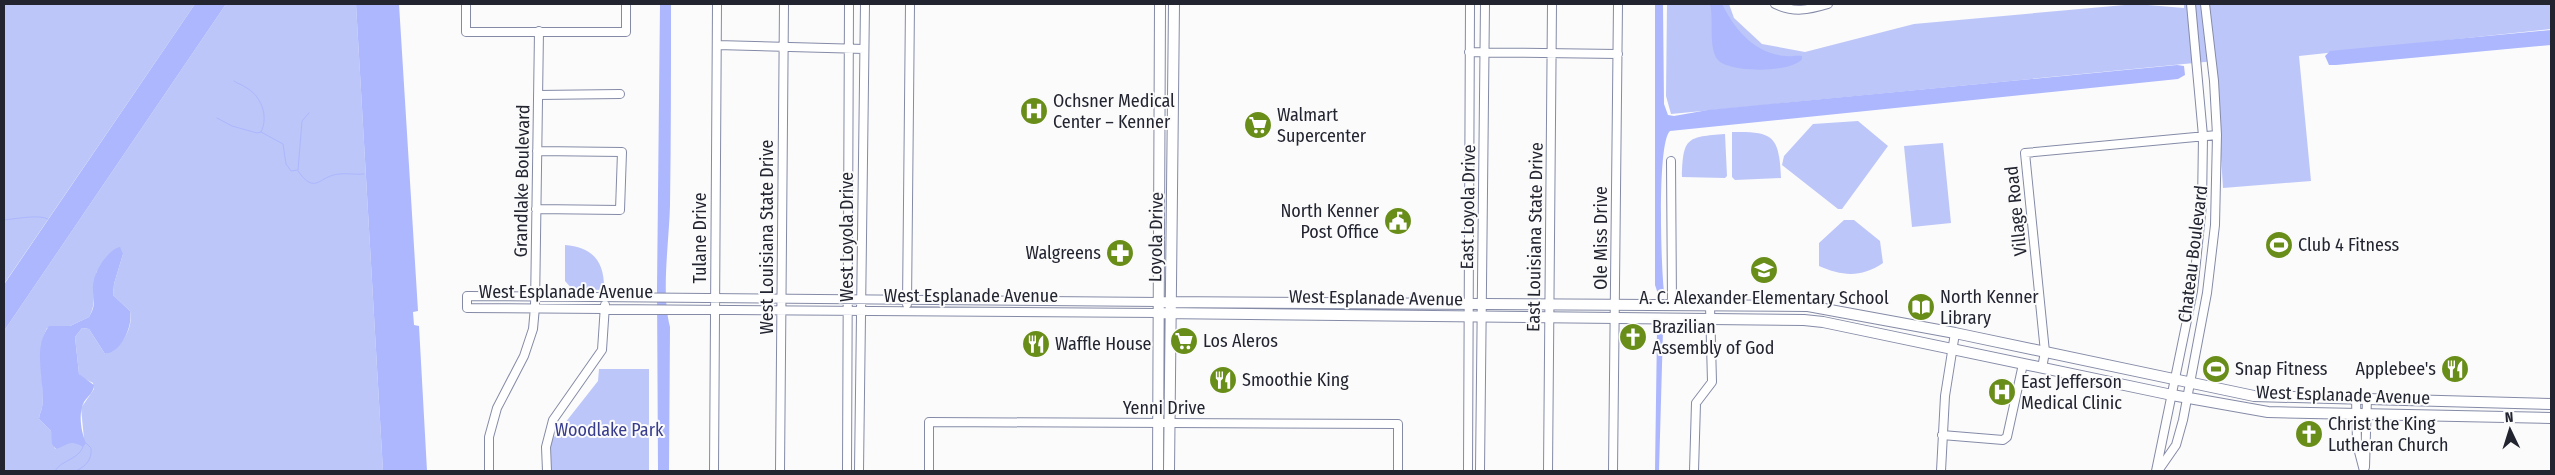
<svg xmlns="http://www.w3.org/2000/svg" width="2555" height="475" viewBox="0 0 2555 475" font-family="'Fira Sans Condensed',sans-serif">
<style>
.green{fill:#bdc6f8;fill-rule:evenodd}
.water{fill:#acb7fe}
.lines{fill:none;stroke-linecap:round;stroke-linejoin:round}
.stream{stroke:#acb7fe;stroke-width:1}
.minor-casing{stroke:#858ba7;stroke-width:10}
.major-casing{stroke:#858ba7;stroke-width:12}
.minor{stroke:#fff;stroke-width:8}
.major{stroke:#fff;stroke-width:10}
.labels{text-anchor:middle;stroke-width:4;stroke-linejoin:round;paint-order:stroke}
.poi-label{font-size:18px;fill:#222430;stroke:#fbfbfb;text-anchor:start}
.street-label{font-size:18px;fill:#222430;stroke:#fbfbfb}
.park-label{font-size:18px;fill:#383c8d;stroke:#fbfbfb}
</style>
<rect width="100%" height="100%" fill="#fbfbfb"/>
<path class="green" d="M4,4H195L4,284Z
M226,4H356L383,471H4V331ZM123,254L114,284L113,295L130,311C134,328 121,349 105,354L89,329L82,328L75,337L79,374L81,377L93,383L94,389L81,408L84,439L69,441L55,449L51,431L39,419C39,415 41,412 42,408C46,381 34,354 47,328L70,326L89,317C98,302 91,287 97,271Z
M1667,4H1729L1734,18L1762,44L1805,52L1914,24L2136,4L2184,8V4H2551V29L2299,56L2311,181L2223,188L2215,61L1671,114L1666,96Z
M1858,121L1888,146L1842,209H1838L1782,165L1784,156L1813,124Z
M1732,132C1775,131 1779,137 1781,178L1735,180L1732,177Z
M1725,134L1727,176L1725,178L1682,177C1683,137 1687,137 1725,134Z
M1943,143L1951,223L1912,227L1904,146Z
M1844,220H1854L1880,241L1883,263C1861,278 1842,276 1819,266V243Z
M565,245C593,247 605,262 604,290L572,289L565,281Z
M599,369H649V471H550V442L598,381Z"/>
<path class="water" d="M195,4H226L4,331L5,283Z
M356,4H399L418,311L413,312L414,325L419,326L427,471H383Z
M660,4H671C671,71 671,139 670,206C669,243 661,293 670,327L669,471H658L657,289Z
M1655,4H1663L1664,104L1668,115L1674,116L1708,110L2177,65L2184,66L2185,75L2178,79L1670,131C1657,142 1661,268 1664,291L1663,294H1658L1655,285Z
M1710,4H1722C1735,30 1755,54 1786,56C1791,57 1796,55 1802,56V59C1792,73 1729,73 1718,60C1708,49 1714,19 1710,4Z
M2551,30V45L2336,65H2329L2325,56L2330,51Z
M120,247L123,254L114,284L113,295L130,311C133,326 122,352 105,354L89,329L82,328L75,337L79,374L94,385C94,392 88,396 84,402C78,413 81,432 86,443L83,447C70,439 68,445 56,449L52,444L51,431L39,419C39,415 41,412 42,408C46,381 31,350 49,326H70L89,317C99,301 90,295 94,280C96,269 109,249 120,247Z
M1661,328L1663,330L1659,471H1655L1657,330Z"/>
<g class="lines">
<path class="stream" d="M217,118L232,126L257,133L261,132C269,116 261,95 245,87C241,84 238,84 234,81
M261,132L283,144L286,164L291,171L298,170L302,121L309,113
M298,171C316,196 318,176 339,174C347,173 356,175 364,174
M4,220C15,219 39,214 48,219
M55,471C61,460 78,460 83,447
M76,471C86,466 92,460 91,448L86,443"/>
<g class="minor-casing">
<path id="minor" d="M466,4V32H626V4
M1775,4C1794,13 1808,10 1828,4
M717,45L864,49
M1469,52L1618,54
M538,95L620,94
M1671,161L1672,304
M536,209L620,210L622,152L537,151
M907,304L910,4
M1159,313L467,308V296L1160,302
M2042,368L2045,352L2025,153L2217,135
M2356,397L2357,444L2364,471
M1942,435L2003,440L2007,437L2023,364
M2365,467L2367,397
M489,471V437L497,408L524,356L533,329L535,307L539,31
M547,471L546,447L553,420L602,350L605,305
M714,471L717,4
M780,471L784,4
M847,471L849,4
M859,471L865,4
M929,471V422L1398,424V471
M1468,471L1470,4
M1480,471L1485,4
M1548,471L1552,4
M1613,471L1618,4
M1694,471L1696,403L1712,382L1710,306
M1941,471L1945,396L1955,333
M2156,471L2193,291L2202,205L2203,136L2191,4
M2158,471L2176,445L2183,420L2207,293L2215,225L2217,135L2214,81L2205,4"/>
</g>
<g class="major-casing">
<path id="major" d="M1160,302L1808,306L1955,333L2254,396L2551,404
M1159,313L1804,320L1823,322L2172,395L2268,412L2551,418
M1158,471L1160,4
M1169,471L1174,4"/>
</g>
<use href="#minor" class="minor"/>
<use href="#major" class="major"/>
</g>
<defs>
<g id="hospital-disc" transform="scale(1.4375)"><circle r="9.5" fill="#688d18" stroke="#fbfbfb"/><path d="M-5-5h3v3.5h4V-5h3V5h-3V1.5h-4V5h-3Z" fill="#fff"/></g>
<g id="supermarket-disc" transform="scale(1.4375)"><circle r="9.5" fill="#688d18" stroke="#fbfbfb"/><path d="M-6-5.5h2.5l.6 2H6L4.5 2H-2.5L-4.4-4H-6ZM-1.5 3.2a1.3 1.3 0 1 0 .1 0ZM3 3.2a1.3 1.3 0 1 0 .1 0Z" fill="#fff"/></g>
<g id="civic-disc" transform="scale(1.4375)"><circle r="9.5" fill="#688d18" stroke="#fbfbfb"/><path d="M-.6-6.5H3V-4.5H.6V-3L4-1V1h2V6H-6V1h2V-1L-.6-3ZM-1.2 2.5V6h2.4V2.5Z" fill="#fff"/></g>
<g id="stadium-disc" transform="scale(1.4375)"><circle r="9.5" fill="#688d18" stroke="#fbfbfb"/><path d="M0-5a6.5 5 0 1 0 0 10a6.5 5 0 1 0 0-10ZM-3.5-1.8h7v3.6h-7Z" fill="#fff"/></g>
<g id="pharmacy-disc" transform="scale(1.4375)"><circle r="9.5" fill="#688d18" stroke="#fbfbfb"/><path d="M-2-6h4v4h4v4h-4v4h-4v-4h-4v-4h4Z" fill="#fff"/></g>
<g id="school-disc" transform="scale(1.4375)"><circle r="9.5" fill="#688d18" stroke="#fbfbfb"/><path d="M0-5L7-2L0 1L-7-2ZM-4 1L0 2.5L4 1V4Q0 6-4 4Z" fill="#fff"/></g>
<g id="library-disc" transform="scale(1.4375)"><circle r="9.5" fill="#688d18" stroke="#fbfbfb"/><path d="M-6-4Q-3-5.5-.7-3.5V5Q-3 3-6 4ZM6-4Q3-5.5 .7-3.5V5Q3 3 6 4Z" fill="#fff"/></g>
<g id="church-disc" transform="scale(1.4375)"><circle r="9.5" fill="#688d18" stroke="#fbfbfb"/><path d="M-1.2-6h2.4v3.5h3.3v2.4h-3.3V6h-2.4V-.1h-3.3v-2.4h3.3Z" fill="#fff"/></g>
<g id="restaurant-disc" transform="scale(1.4375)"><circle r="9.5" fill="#688d18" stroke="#fbfbfb"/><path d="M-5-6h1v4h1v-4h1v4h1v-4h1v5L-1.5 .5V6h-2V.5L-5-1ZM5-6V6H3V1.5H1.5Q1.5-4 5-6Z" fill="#fff"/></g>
</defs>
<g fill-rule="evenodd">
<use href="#hospital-disc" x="1034" y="111"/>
<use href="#supermarket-disc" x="1258" y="125"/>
<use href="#civic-disc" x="1398" y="221"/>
<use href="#stadium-disc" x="2279" y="245"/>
<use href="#pharmacy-disc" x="1120" y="253"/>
<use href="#school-disc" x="1764" y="270"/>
<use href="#library-disc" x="1921" y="307"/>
<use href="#church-disc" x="1633" y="337"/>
<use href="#supermarket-disc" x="1184" y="341"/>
<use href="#restaurant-disc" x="1036" y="344"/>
<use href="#stadium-disc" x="2216" y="369"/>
<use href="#restaurant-disc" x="2455" y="369"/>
<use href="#restaurant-disc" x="1223" y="380"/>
<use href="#hospital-disc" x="2002" y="392"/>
<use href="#church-disc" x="2309" y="434"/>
</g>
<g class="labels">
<g class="poi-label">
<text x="1053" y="107">Ochsner Medical<tspan x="1053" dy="21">Center – Kenner</tspan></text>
<text x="1277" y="121">Walmart<tspan x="1277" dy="21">Supercenter</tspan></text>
<text x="1379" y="217" text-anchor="end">North Kenner<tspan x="1379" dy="21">Post Office</tspan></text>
<text x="2298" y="251">Club 4 Fitness</text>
<text x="1101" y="259" text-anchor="end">Walgreens</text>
<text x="1940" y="303">North Kenner<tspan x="1940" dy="21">Library</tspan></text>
<text x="1764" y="304" text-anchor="middle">A. C. Alexander Elementary School</text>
<text x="1652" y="333">Brazilian<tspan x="1652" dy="21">Assembly of God</tspan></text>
<text x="1203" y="347">Los Aleros</text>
<text x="1055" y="350">Waffle House</text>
<text x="2235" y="375">Snap Fitness</text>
<text x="2436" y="375" text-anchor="end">Applebee's</text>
<text x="1242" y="386">Smoothie King</text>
<text x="2021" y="388">East Jefferson<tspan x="2021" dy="21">Medical Clinic</tspan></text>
<text x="2328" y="430">Christ the King<tspan x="2328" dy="21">Lutheran Church</tspan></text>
</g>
<g class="street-label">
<text transform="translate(522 181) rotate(-89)" y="6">Grandlake Boulevard</text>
<text transform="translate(1468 207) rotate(-89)" y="6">East Loyola Drive</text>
<text transform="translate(2016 211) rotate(-96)" y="6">Village Road</text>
<text transform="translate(767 237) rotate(-90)" y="6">West Louisiana State Drive</text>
<text transform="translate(847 237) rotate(-90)" y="6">West Loyola Drive</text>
<text transform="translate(1156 237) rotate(-89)" y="6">Loyola Drive</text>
<text transform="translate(1535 237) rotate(-89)" y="6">East Louisiana State Drive</text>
<text transform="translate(700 238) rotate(-90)" y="6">Tulane Drive</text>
<text transform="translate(1601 238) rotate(-90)" y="6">Ole Miss Drive</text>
<text transform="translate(2193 254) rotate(-83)" y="6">Chateau Boulevard</text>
<text x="566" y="298">West Esplanade Avenue</text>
<text x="971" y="302">West Esplanade Avenue</text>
<text transform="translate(1376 298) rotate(1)" y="6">West Esplanade Avenue</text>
<text transform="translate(2343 395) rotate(2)" y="6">West Esplanade Avenue</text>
<text x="1164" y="414">Yenni Drive</text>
</g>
<g class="park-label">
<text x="609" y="436">Woodlake Park</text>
</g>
</g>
<rect width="2555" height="475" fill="none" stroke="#222430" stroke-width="10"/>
<g transform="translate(2510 430) rotate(356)" stroke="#fbfbfb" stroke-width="4" paint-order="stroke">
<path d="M0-4L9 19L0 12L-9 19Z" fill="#222430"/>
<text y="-8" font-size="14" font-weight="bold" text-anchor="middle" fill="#222430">N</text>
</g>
</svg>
